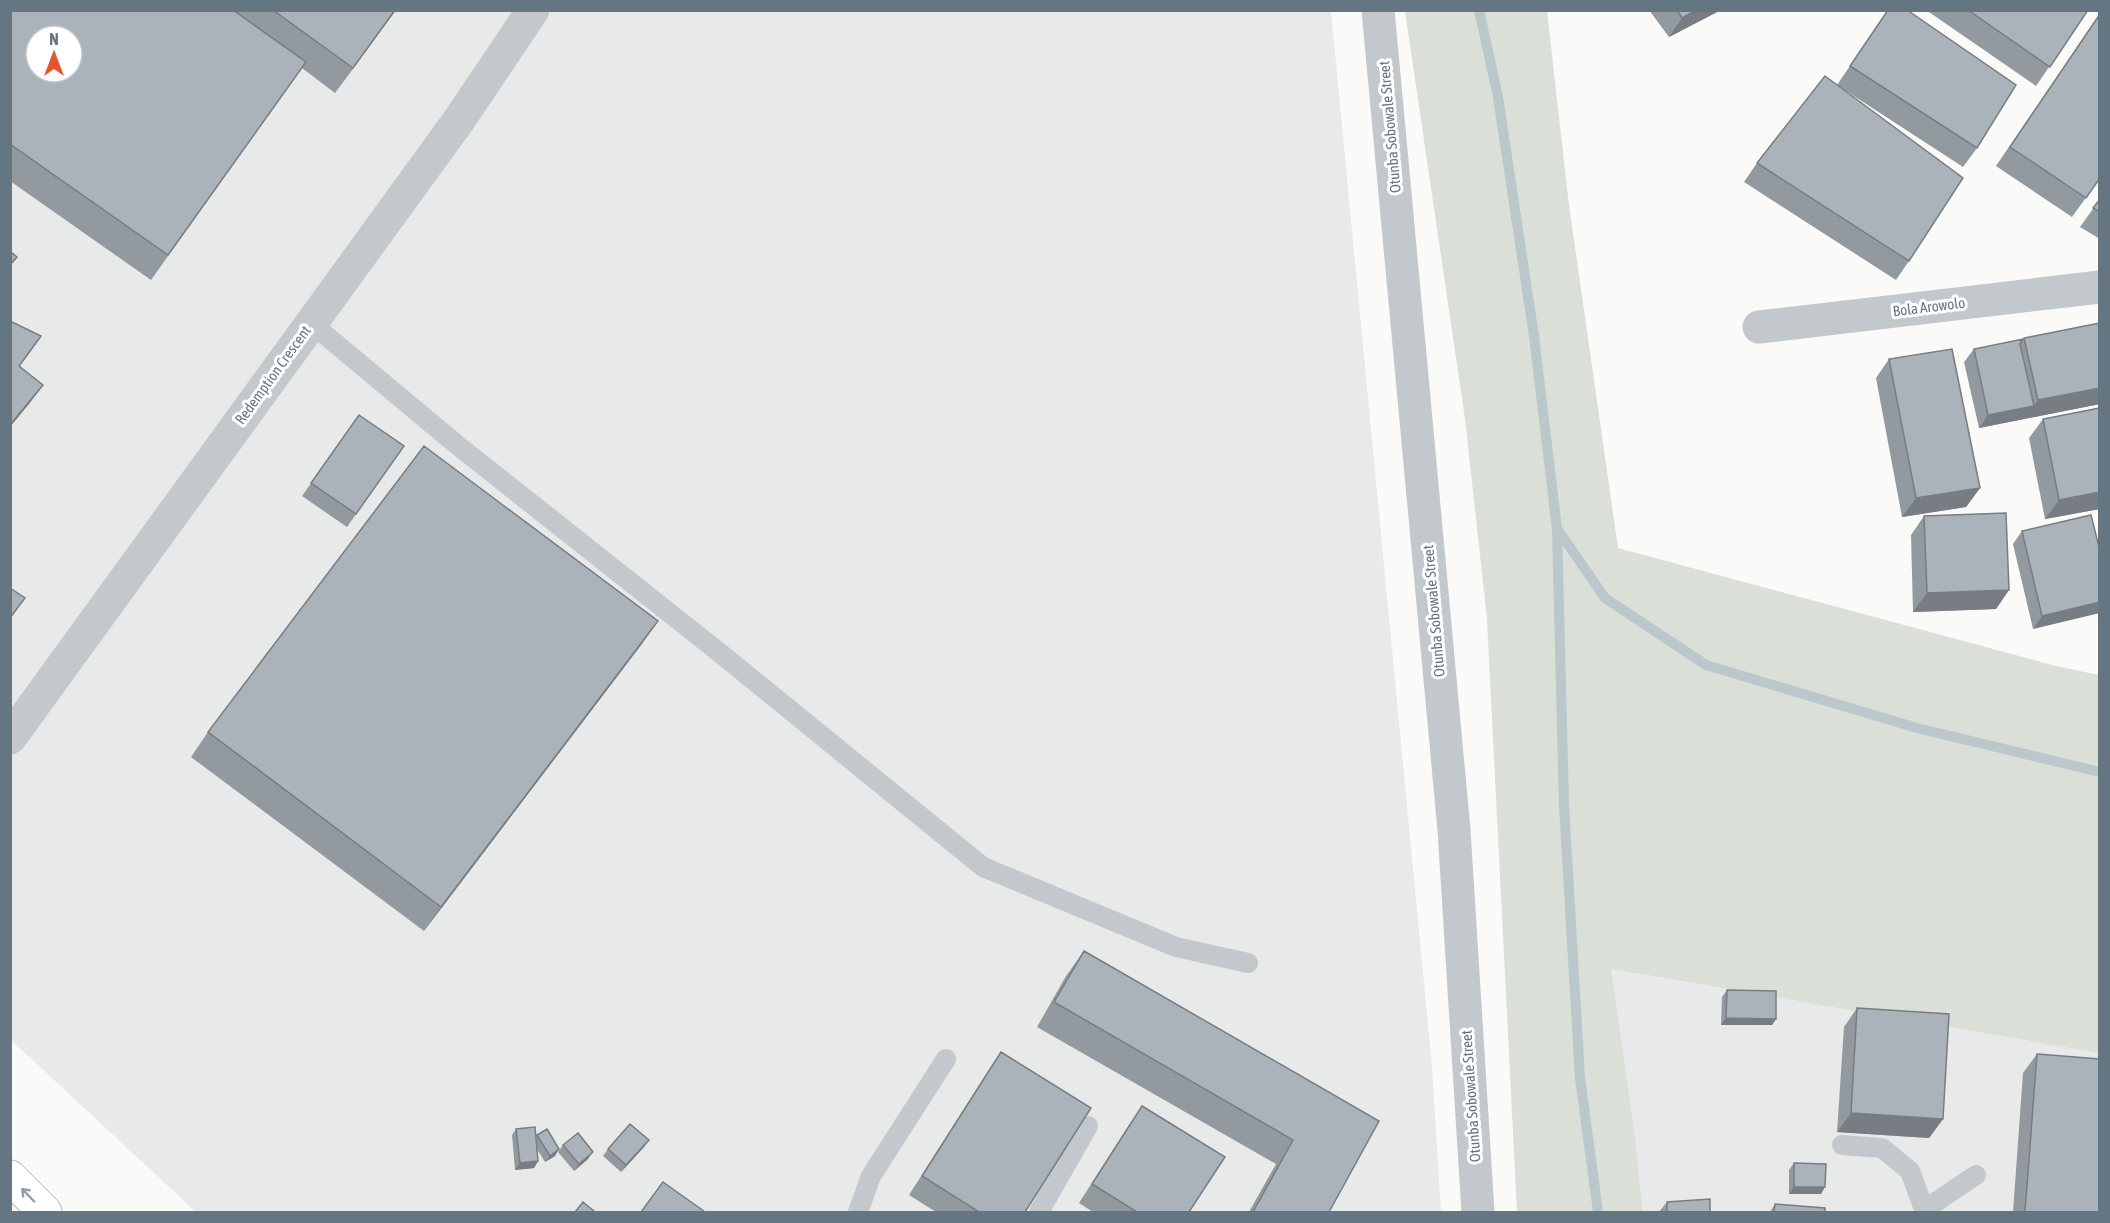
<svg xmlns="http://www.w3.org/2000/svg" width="2110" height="1223" viewBox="0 0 2110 1223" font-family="'Asap Condensed',sans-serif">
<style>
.built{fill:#e8e9e9;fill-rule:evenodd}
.green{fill:#dadfd7}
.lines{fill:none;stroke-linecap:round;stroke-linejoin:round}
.stream{stroke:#bbc7cb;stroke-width:10}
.primary-casing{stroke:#b5babe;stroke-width:35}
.lane{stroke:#c3c8cc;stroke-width:20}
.street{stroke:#c3c8cc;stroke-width:33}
.primary{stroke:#fff;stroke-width:33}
.wall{fill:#929a9f}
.shaded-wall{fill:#777d82}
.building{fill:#aab3b9;stroke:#777d82;stroke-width:1.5;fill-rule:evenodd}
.oneway{stroke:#939fa8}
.labels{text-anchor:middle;stroke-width:6;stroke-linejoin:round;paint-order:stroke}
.street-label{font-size:15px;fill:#657683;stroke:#fff}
</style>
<rect width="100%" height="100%" fill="#fafaf8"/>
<path class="built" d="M10,11H1331L1432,1067L1441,1212H196L11,1040ZM36,36H72V72H36Z
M1610,969L2099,1053V1212H1643L1635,1136Z"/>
<path class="green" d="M1405,11H1547L1569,205L1618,548L2056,666L2099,675V1053L1611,969L1635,1136L1643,1212H1517L1487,619L1465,419Z"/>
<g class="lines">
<path class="stream" d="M1479,10L1498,97L1534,336L1557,529L1564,805L1580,1078L1598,1212
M1558,530L1605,598L1706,665L1917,728L2100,772"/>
<g class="primary-casing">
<path id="primary" d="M10,1177L45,1212"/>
</g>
<path class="lane" d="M311,323L456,444L720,653L983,867L1176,947L1248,963
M1842,1145L1882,1148L1910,1171L1925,1212
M1924,1210L1976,1175
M858,1212L871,1176L946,1059
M1039,1212L1088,1126"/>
<path class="street" d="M1378,10L1454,830L1478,1212
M1759,327L2100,287
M10,738L459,120L533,10"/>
<use href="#primary" class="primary"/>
</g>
<path class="wall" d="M10,10H396L335,93L302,68L151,280L10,181Z
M1649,10H1721L1669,37Z
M1888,10L1977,148L1963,167L1837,85Z
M1926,10H2088L2036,86Z
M2100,13V178L2072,217L1996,166Z
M1757,163L1909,261L1896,280L1744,182Z
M2100,199V239L2080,227Z
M2100,323V404L1979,428L1964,362L1974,349Z
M1889,359L1980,488L1966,507L1902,517L1876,378Z
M359,415L404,446L347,527L302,496Z
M2043,419L2100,509L2045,519L2029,438Z
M1924,516L2009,590L1996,609L1913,612L1911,535Z
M2022,531L2100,551L2033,629L2013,544Z
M658,621L641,645L424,931L191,757L208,732Z
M1084,951L1379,1121L1329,1212H1249L1276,1164L1037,1027L1066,976Z
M1727,990L1776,1019L1772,1025H1721L1722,997Z
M1857,1008L1943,1119L1929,1138L1837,1132L1844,1027Z
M1001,1052L1025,1212H936L909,1195L988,1071Z
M2037,1054L2100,1212H2013L2023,1073Z
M1142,1106L1189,1212H1093L1079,1203L1129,1125Z
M516,1129L536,1137L537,1135L555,1156L545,1162L537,1149L538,1161L534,1168L515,1170L512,1135Z
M649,1140L644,1147L621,1172L603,1156L608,1149Z
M563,1145L588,1159L574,1171L558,1152Z
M1794,1163L1821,1194H1789V1170Z
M1667,1202L1710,1212H1659Z
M1775,1204L1825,1212H1770Z"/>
<path class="shaded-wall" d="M395,10H396L335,93L353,68Z
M1696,10H1721L1669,37L1682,18Z
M41,336L28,355L10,378L19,366Z
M43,385L29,404L10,427V425Z
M2100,388V404L1979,428L1988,415L2034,406L2038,400Z
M1980,488L1966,507L1902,517L1916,498Z
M2100,492V509L2045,519L2059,500Z
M2009,590L1996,609L1913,612L1927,593Z
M2100,602V613L2033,629L2042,616Z
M658,621L641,645L424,931L441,907Z
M1726,1018L1776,1019L1772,1025H1721Z
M1851,1113L1943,1119L1929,1138L1837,1132Z
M649,1140L644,1147L621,1172L626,1165Z
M559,1149L555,1156L545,1162L550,1156Z
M593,1152L588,1159L574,1171L579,1164Z
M538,1161L534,1168L515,1170L520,1163Z
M1794,1187H1825L1821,1194H1789Z"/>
<path class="building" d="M10,10H233L306,62L168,255L10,144ZM36,36H72V72H36Z
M273,10H395L353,68Z
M1677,10H1696L1682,18Z
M1888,10H1907L2016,85L1977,148L1850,66Z
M1968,10H2088L2050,67Z
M2100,14V178L2086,198L2010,147Z
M1825,76L1963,178L1909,261L1757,163Z
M2100,199V212L2093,208Z
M10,251L17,257L10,265Z
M10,321L41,336L19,366L43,385L10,425Z
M2100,323V388L2038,400L2024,338Z
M2023,339L2020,344L2034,406L1988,415L1974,349Z
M1952,349L1980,488L1916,498L1889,359Z
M2100,408V492L2059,500L2043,419Z
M359,415L404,446L356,514L311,483Z
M424,446L658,621L441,907L208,732Z
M2006,513L2009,590L1927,593L1924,516Z
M2091,515L2100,551V602L2042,616L2022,531Z
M10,588L25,598L10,618Z
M1084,951L1379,1121L1329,1212H1253L1293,1140L1054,1002Z
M1727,990L1776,991V1019L1726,1018Z
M1857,1008L1949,1014L1943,1119L1851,1113Z
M1001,1052L1091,1108L1025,1212H979L922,1176Z
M2037,1054L2100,1059V1212H2025Z
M1142,1106L1225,1157L1189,1212H1137L1092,1184Z
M630,1124L649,1140L626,1165L608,1149Z
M535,1127L538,1161L520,1163L516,1129Z
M547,1129L559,1149L550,1156L537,1135Z
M578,1133L593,1152L579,1164L563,1145Z
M1794,1163L1826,1164L1825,1187H1794Z
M663,1182L705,1212H641Z
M1710,1199V1212H1667V1202Z
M583,1202L595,1212H575Z
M1775,1204L1825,1208V1212H1774Z"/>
<defs><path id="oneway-shaft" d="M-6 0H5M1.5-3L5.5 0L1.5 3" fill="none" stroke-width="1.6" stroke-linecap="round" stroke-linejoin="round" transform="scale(1.5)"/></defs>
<use class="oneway" href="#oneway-shaft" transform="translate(28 1195) rotate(-134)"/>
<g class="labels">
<g class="street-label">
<text transform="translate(1390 127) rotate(-95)" y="5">Otunba Sobowale Street</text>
<text transform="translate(1929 307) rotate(-7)" y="5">Bola Arowolo</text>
<text transform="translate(273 375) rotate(-54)" y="5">Redemption Crescent</text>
<text transform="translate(1434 611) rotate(-95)" y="5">Otunba Sobowale Street</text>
<text transform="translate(1471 1096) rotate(-94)" y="5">Otunba Sobowale Street</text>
</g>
</g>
<rect width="2110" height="1223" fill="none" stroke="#657683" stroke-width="24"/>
<g transform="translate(54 54)"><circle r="28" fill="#ffffff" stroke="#c1c8cd" stroke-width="1.5"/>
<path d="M0-4.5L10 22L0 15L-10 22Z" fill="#e4572e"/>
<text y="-9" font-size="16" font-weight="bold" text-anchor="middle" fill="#657683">N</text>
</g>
</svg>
